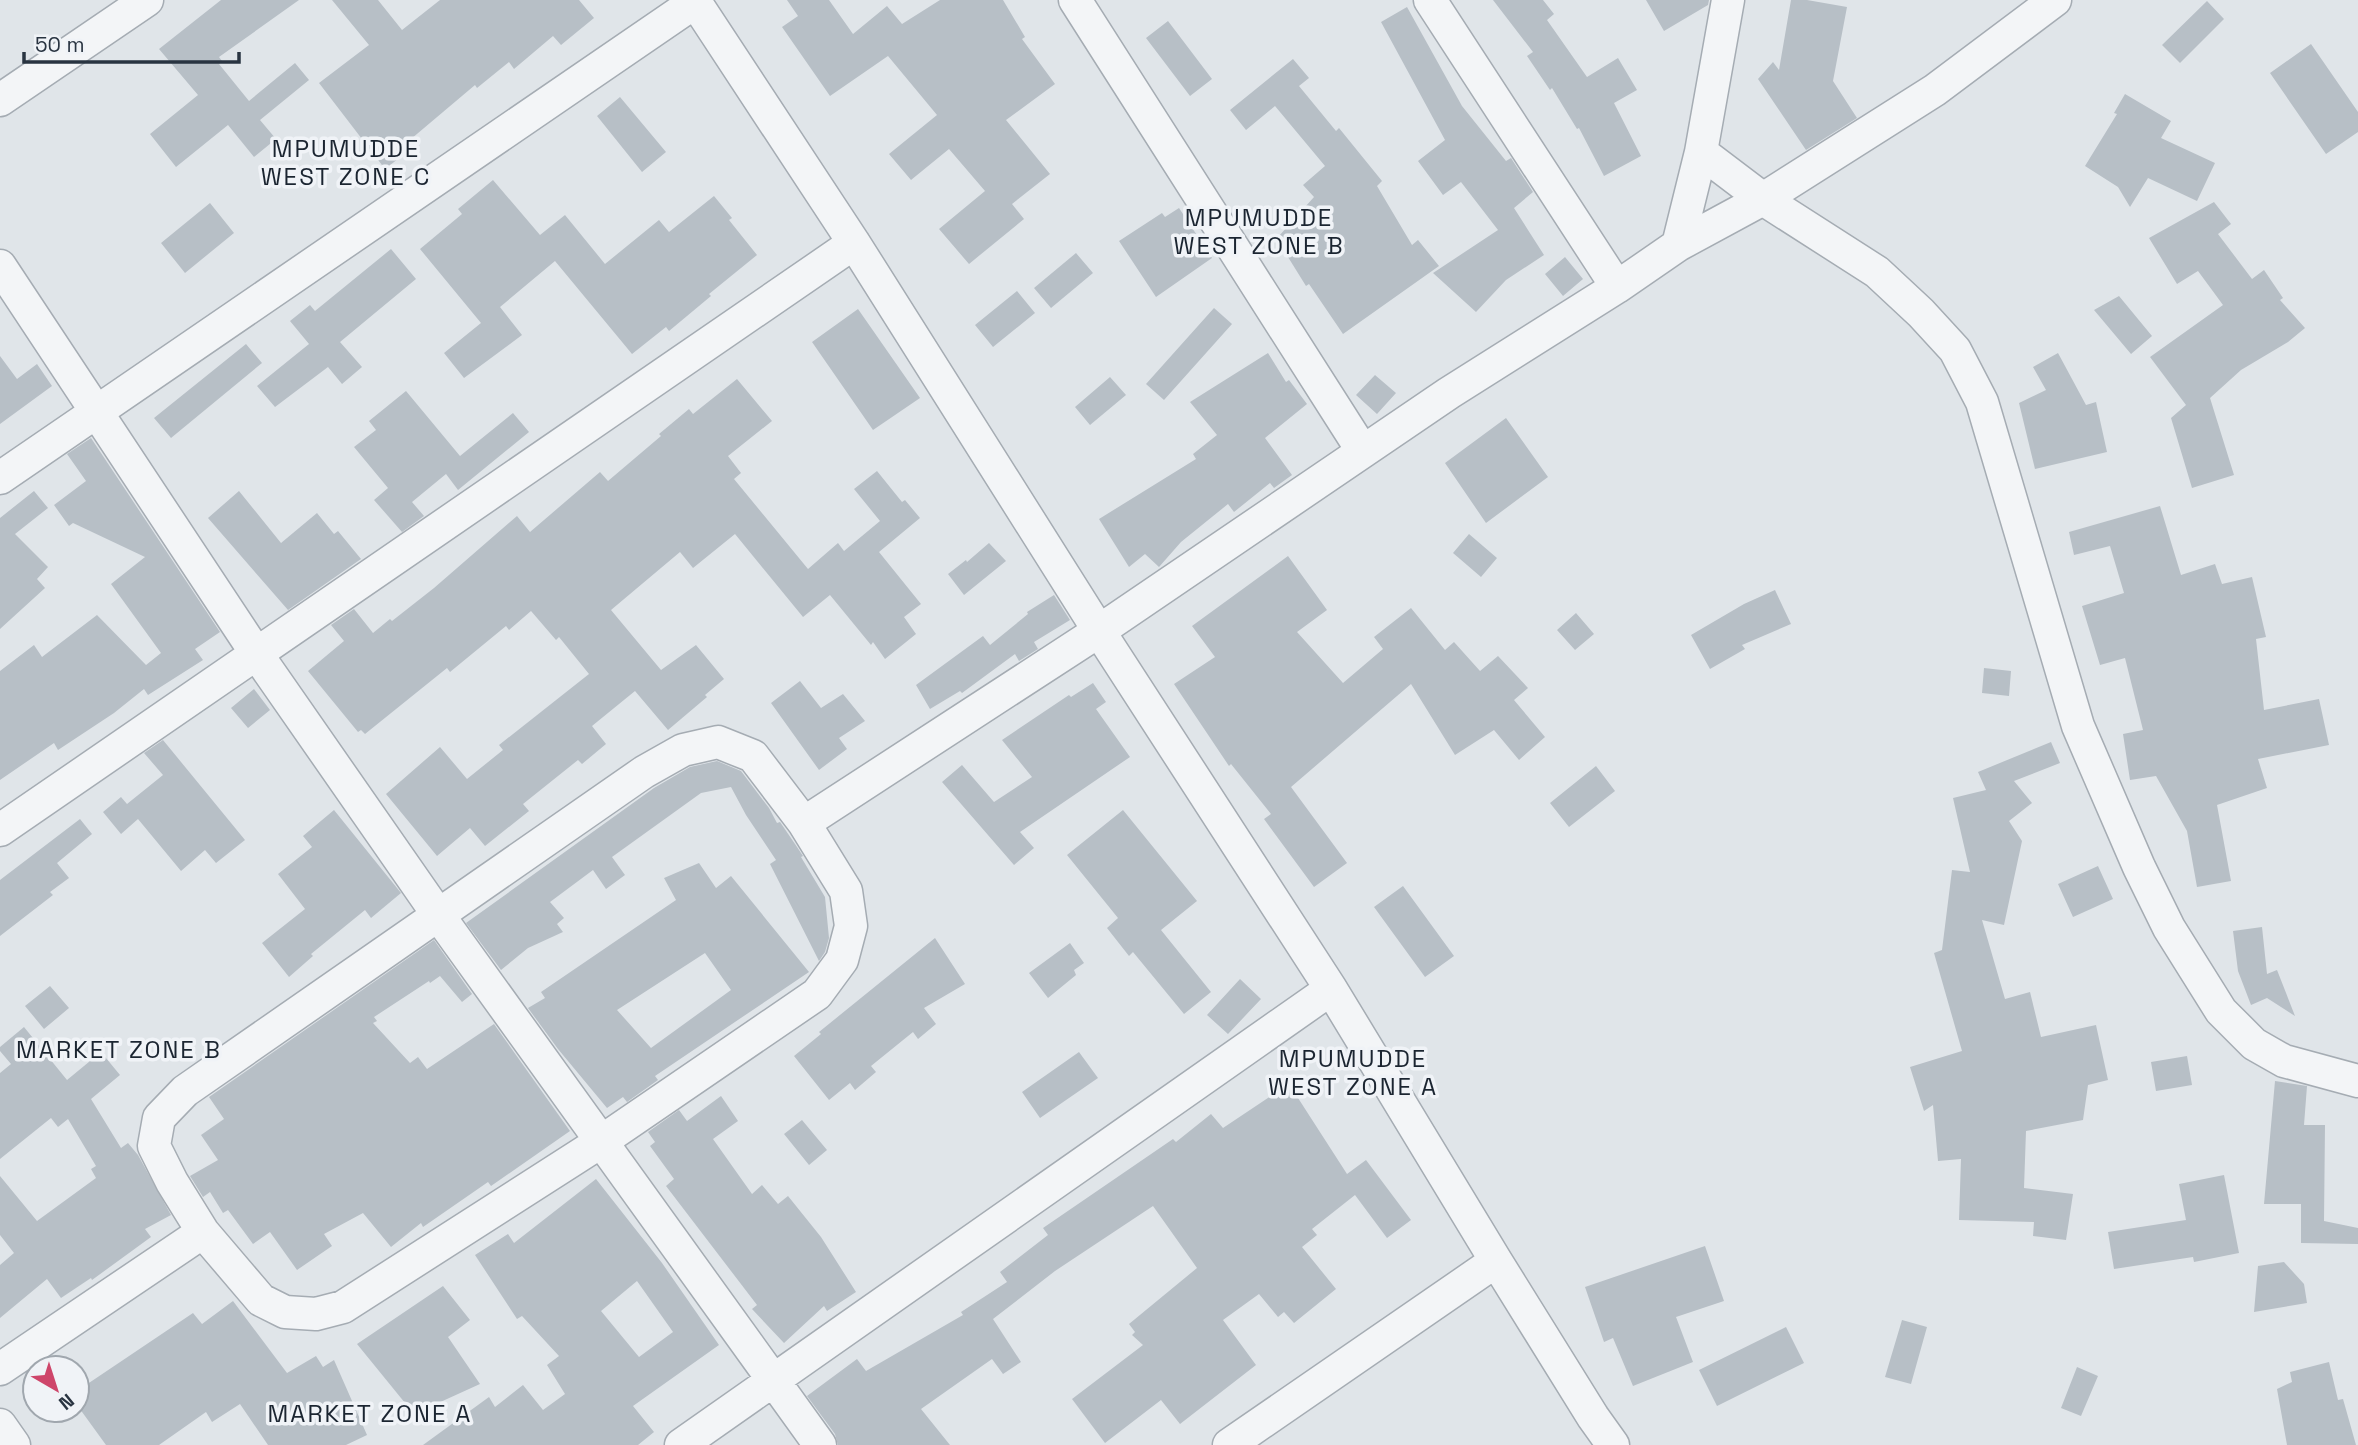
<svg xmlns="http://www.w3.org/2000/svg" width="2358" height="1445" viewBox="0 0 2358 1445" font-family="'Space Grotesk',sans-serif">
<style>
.building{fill:#b7bfc6;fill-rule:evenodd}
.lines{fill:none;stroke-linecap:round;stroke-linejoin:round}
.minor-casing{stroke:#a5acb3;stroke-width:35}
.minor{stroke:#f3f5f7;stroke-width:32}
.labels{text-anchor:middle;stroke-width:7;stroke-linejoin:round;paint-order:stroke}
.quarter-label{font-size:24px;letter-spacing:2px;fill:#1b2531;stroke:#f0f3f7}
</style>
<rect width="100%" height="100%" fill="#e0e5e9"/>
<path class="building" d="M221,0H299L219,57L222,61L219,64L249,101L295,63L309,80L260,120L276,139L254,157L228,125L176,167L150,134L198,95L159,49Z
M332,0H378L402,30L440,0H579L594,18L561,45L553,36L514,69L509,62L477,88L475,85L411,139L416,145L385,169L319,83L369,45Z
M787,0H829L853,34L887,6L902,24L940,0H1003L1025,37L1022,39L1055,84L1006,120L1050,174L1012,204L1024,219L969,264L939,229L985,191L949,149L911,180L889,154L937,115L888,56L830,96L782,27L798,16Z
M1493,0H1543L1554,14L1547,20L1587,77L1618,58L1637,90L1614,103L1641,156L1604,176L1579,128L1577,129L1552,88L1550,90L1527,56L1533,52Z
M1646,0H1709L1708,5L1664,31Z
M1791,0H1807L1847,7L1833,81L1857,118L1806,150L1758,79L1773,62L1779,70Z
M2207,1L2224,19L2180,63L2162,45Z
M1407,7L1462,106L1506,161L1511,158L1533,192L1514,208L1544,255L1506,280L1476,312L1433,273L1498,230L1461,182L1443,195L1418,161L1445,140L1381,22Z
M1168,21L1212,79L1190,96L1146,38Z
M2311,44L2358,112V132L2326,154L2270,73Z
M1293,59L1309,78L1299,86L1336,131L1339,128L1382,181L1377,186L1412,245L1418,240L1439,266L1343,334L1309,284L1306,286L1283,249L1287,246L1279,236L1314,197L1303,185L1325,166L1275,106L1246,130L1230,110Z
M2125,94L2171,121L2161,138L2215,163L2197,201L2148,178L2130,207L2118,187L2085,166L2117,114L2114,113Z
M620,97L666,152L642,172L597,116Z
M493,180L540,235L565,215L605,264L659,220L669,232L714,196L732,218L729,220L757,255L709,294L711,296L669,331L666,327L632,354L555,261L500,307L522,335L464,378L444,353L481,323L420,249L462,214L458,209Z
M2214,202L2231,224L2218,234L2252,279L2264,270L2283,298L2280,300L2305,328L2288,342L2241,370L2210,398L2234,475L2192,488L2171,418L2186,405L2150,357L2223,305L2198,271L2177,284L2149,238Z
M210,203L234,233L185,273L161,243Z
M1179,208L1212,258L1156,297L1119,241L1162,213L1165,217Z
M391,249L416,279L340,342L362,367L342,384L328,367L275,407L257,386L309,344L290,321L310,305L315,311Z
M1076,253L1093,273L1051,308L1034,288Z
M1565,257L1583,279L1563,296L1545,274Z
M1017,291L1035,313L993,347L975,325Z
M2119,296L2152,336L2131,354L2094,310Z
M1214,308L1232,324L1164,400L1146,384Z
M858,309L920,398L873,430L812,342Z
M246,344L262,363L171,438L154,418Z
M1268,353L1286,382L1289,380L1307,404L1265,438L1292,475L1274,488L1270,483L1234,512L1228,504L1181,542L1159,567L1145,554L1129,567L1099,519L1196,459L1193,454L1217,435L1190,402Z
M2058,353L2086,405L2096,402L2107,452L2035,469L2019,403L2046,390L2033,367Z
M0,356L17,379L37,364L52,386L0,424Z
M1375,375L1396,393L1377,414L1356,395Z
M1110,377L1126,395L1090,425L1075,407Z
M737,379L772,421L728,456L741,473L734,479L808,569L838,543L844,551L880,521L854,489L877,471L902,502L905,500L920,518L879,552L921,604L904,617L916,634L885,659L873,642L871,645L830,595L803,617L735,534L693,568L680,552L611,610L661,670L696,645L724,679L705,695L707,697L668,730L635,691L592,726L606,744L582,764L578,760L523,804L529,811L485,846L470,828L437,856L386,794L440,747L467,779L503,750L499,745L589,674L559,637L556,640L531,611L509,630L506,626L450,672L447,668L365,734L361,730L358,732L308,671L344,641L331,625L354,609L373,633L390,619L392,621L434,588L517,516L530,532L600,472L608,481L661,436L659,434L689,409L693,414Z
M406,391L460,456L513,413L529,432L458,490L446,474L412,502L424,516L402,532L374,500L388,488L354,447L376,430L369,421Z
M1506,418L1548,477L1486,523L1445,463Z
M91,438L220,632L195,649L203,660L148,695L144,689L114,713L58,750L54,743L0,780V671L34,645L42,657L97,615L146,665L161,653L111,584L145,557L73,523L69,526L54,505L86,481L67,454Z
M34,491L48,508L15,534L48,567L37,579L45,588L0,629V518Z
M239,491L281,543L317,513L334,534L338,531L361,559L288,610L208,518Z
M2160,506L2181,575L2215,564L2222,584L2252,577L2266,637L2256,639L2264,710L2319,699L2329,745L2258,759L2267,788L2217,805L2231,881L2197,887L2187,831L2156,776L2130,780L2123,734L2143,730L2125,658L2100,665L2082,606L2124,593L2110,546L2074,555L2069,532Z
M1469,534L1497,558L1481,577L1453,553Z
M989,543L1006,561L964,595L948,574L966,560L967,562Z
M1288,556L1327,610L1297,632L1343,683L1383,649L1374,637L1411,608L1445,650L1454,642L1480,671L1498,656L1528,688L1514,700L1545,737L1519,760L1494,730L1455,755L1411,684L1291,787L1347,863L1314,887L1264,819L1271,814L1231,764L1229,766L1174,684L1215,657L1192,626Z
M1775,590L1791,624L1742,645L1745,649L1710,669L1691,635L1744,604Z
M1054,595L1070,620L1034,642L1038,649L1019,661L1015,654L962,693L960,691L930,709L916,685L983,636L990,645L1028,614L1027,612Z
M1576,613L1594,634L1575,650L1557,630Z
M1984,668L2011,671L2009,696L1982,693Z
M800,681L821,708L843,694L865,721L839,738L847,749L819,770L771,703Z
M1093,683L1106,702L1096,709L1130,757L1020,832L1034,848L1014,865L942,782L962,765L994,802L1032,777L1002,740L1069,695L1071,697Z
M254,689L270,710L248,728L231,708Z
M163,740L245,840L216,863L205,850L181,871L138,819L121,834L103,812L121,797L127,804L163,775L144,753Z
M2051,742L2060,763L2014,781L2032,803L2009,821L2022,841L2004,925L1982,920L2005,999L2030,992L2041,1037L2096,1025L2108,1080L2088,1085L2083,1120L2026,1131L2024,1188L2073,1194L2066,1240L2033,1236L2034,1222L1959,1220L1961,1159L1938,1161L1933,1105L1924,1111L1910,1067L1962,1051L1934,953L1942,950L1952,870L1970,872L1953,798L1986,790L1978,772Z
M717,761L741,771L769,808L777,823L780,822L795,844L803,856L801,857L825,897L829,938L825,952L819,961L770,864L776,860L746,815L731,787L701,793L612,857L625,875L606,889L593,870L550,902L564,918L557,924L563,932L528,948L501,970L466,923L654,788L690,767Z
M1596,766L1615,791L1569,827L1550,803Z
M334,810L401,893L371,918L365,910L311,954L313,956L289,977L262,943L305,909L278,874L312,847L303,836Z
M1123,810L1197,901L1161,930L1211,992L1184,1014L1133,952L1129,956L1107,928L1118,918L1067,855Z
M80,819L92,834L57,863L69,878L50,892L53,895L0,936V880Z
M699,863L716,888L731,876L809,972L655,1076L658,1080L627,1102L623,1097L607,1108L558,1049L528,1008L545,998L541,992L676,900L664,878ZM705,953L731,990L651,1048L617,1010Z
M2098,866L2113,899L2073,917L2058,884Z
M1403,886L1454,956L1425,977L1374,907Z
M2262,927L2267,974L2277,970L2295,1016L2267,998L2251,1005L2238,971L2233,931Z
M935,938L965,984L924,1008L936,1024L918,1039L913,1032L871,1066L876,1072L855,1090L850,1083L829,1100L794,1056L821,1034L819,1032Z
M434,940L472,994L462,1002L440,976L430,983L429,981L374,1017L377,1021L373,1023L410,1063L418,1057L427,1069L494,1024L570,1131L491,1186L488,1182L423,1227L421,1223L391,1247L363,1213L324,1234L332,1246L297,1270L270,1232L253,1244L228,1210L223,1213L210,1192L203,1197L190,1176L218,1160L201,1135L224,1119L209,1097Z
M1070,943L1084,963L1074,970L1076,975L1048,998L1029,973Z
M1240,979L1261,999L1228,1034L1207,1015Z
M50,986L69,1008L44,1029L25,1006Z
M24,1027L67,1080L101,1052L120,1075L91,1099L121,1148L128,1143L138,1155L171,1215L145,1229L151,1237L92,1280L91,1278L61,1298L47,1279L0,1318V1265L14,1253L0,1235V1176L37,1221L96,1178L91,1169L96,1166L68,1119L58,1127L51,1118L0,1159V1073L11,1064L0,1051V1047Z
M1079,1052L1098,1078L1040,1118L1022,1092Z
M2187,1056L2192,1085L2156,1091L2151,1062Z
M2275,1081L2307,1086L2304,1125H2325L2324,1221L2358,1228V1244L2301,1243V1204H2264Z
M1289,1084L1347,1174L1366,1160L1411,1220L1387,1238L1355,1195L1312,1229L1317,1235L1302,1247L1336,1289L1294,1323L1284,1312L1278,1317L1259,1294L1223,1320L1256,1365L1180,1424L1161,1400L1105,1443L1072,1399L1143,1345L1132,1335L1135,1332L1129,1324L1197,1268L1153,1206L1055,1271L993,1319L1021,1362L1003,1374L992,1359L921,1409L950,1445H838L835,1434L807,1396L857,1359L866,1371L963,1315L961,1312L1007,1282L1000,1272L1048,1235L1043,1228L1173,1139L1176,1142L1211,1114L1223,1128Z
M721,1096L738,1121L713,1139L752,1194L762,1185L778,1204L788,1196L821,1237L856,1292L827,1311L824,1306L784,1343L752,1309L757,1305L666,1186L674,1179L650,1146L655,1142L648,1132L679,1110L687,1121Z
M802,1120L827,1150L809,1165L784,1134Z
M2224,1175L2239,1253L2194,1262L2193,1257L2114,1269L2108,1232L2186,1220L2179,1184Z
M596,1179L662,1263L719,1345L633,1406L654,1432L638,1445H423L489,1397L495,1407L523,1385L543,1410L565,1394L547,1365L559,1356L522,1316L517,1319L475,1255L508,1234L514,1243ZM637,1281L673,1332L639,1357L601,1311Z
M1705,1246L1724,1301L1676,1317L1693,1362L1633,1386L1613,1338L1604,1342L1585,1287Z
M2284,1262L2304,1284L2307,1303L2254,1312L2258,1266Z
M443,1286L470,1320L448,1337L480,1384L414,1414L357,1344Z
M233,1301L287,1373L316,1356L323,1367L334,1360L367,1435L346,1445H268L240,1404L212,1422L206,1412L159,1445H106L77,1405V1391L193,1313L202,1324Z
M1902,1320L1927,1327L1911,1384L1885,1377Z
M1786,1327L1804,1363L1717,1406L1699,1370Z
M2329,1362L2338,1400L2343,1399L2356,1445H2287L2277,1389L2292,1382L2290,1372Z
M2077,1367L2098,1376L2081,1416L2061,1408Z"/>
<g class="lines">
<g class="minor-casing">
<path id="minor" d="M694,0L854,243L1099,631L1331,989L1496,1261L1593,1417L1613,1445
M1075,0L1362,450
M1430,0L1617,287
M0,100L147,0
M1701,152L1763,199L1877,272L1921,313L1955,350L1982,402L2078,726L2139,867L2169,928L2221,1011L2254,1044L2284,1061L2358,1081
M1678,245L1701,152L1728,0
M0,266L256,653L439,916L820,1445
M0,478L695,2
M718,742L753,756L804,823L846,891L851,926L842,960L817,994L602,1141L343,1307L316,1314L285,1312L261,1300L203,1232L172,1182L154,1146L159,1118L185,1091L644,772L683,750Z
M804,823L1099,631L1449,393L1617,287L1678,245L1763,199L1935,90L2055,0
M0,830L854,243
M0,1369L203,1232
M0,1425L14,1445
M681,1445L1331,989
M1229,1445L1496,1261"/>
</g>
<use href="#minor" class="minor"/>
</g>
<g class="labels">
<g class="quarter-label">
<text x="346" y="157">MPUMUDDE<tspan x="346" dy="28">WEST ZONE C</tspan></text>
<text x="1259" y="226">MPUMUDDE<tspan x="1259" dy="28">WEST ZONE B</tspan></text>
<text x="119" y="1058">MARKET ZONE B</text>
<text x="1353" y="1067">MPUMUDDE<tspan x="1353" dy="28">WEST ZONE A</tspan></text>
<text x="370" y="1422">MARKET ZONE A</text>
</g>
</g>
<g transform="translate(56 1389) rotate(141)"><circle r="33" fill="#f0f3f7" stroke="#a0a7ae" stroke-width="2"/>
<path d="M0-5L12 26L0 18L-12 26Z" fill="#ce456a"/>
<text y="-10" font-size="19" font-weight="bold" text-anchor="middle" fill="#293441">N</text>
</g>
<path d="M24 52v10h215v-10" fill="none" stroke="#293441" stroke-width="3.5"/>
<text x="35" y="52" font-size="21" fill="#293441" stroke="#f0f3f7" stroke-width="5" paint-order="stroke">50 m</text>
</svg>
